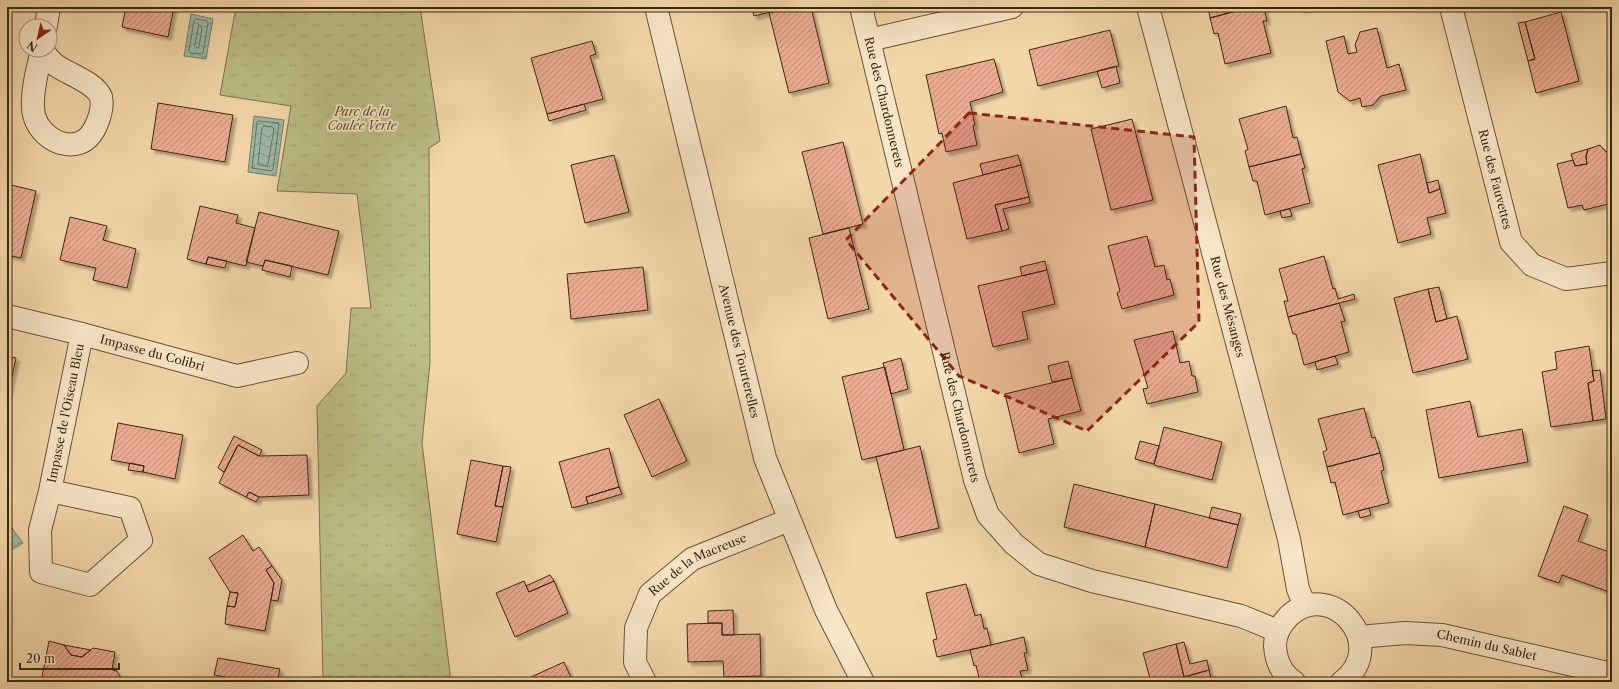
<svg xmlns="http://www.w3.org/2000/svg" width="1619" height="689" viewBox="0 0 1619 689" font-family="'Libre Caslon Text',serif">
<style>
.park{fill:url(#park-tufts);stroke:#7c734a}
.water{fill:url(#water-waves);stroke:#75806b}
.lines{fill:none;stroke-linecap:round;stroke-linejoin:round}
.shore{stroke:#6c715b;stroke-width:1}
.building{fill:url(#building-hatch);stroke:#3b280d;filter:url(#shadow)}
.minor-casing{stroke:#695434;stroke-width:24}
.minor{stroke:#f8e6c8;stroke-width:22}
.marked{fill:#8f2418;fill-opacity:0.2;stroke:#8f2418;stroke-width:3;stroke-dasharray:8 5;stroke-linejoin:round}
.labels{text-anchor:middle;stroke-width:3.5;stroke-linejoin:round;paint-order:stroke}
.street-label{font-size:12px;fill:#3b280d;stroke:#f8e6c8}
.park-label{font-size:12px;font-style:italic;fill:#5b4e2c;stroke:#f8e6c8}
</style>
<defs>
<pattern id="park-tufts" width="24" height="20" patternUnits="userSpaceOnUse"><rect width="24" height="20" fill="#bcbe87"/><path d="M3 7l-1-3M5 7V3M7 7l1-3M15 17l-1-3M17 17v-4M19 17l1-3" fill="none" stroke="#a2a373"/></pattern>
<pattern id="water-waves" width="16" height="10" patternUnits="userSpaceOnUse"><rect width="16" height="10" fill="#9cbaa9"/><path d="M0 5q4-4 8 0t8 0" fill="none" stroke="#809788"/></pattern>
<pattern id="building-hatch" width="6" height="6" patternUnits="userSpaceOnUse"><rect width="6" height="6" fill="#ecac93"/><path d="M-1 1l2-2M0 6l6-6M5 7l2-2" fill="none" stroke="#c08c76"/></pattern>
<filter id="shadow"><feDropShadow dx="3.5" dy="3.5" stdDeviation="1" flood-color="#0004"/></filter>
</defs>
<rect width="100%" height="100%" fill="#f4d8aa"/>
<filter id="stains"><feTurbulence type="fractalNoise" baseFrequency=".005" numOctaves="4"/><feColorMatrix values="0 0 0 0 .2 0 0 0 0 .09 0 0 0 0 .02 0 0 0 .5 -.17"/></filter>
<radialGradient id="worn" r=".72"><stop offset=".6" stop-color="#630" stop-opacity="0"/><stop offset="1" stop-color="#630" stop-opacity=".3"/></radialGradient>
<path class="park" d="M236,7H420L440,141L429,148L430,363L422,443L451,682H323L317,406L346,373L351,308H371L357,194L277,191L291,106L220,95Z"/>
<path class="water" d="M191,14L213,19L206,59L184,56Z
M254,116L284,120L276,176L248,172Z
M9,524L23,543L7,553V525Z"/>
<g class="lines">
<path class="shore" d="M196,19L207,21L208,23L203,53L201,54L191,53L189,51L194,21Z
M199,25L202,28L199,47L197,48L195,46Z
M259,121L278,123L279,124L273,169L271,171L252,168L257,122Z
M264,126L272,127L274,129L268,164L267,166L259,165L258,163L262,128Z"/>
</g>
<path class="building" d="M126,7H174L168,37L122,27Z
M752,7H791L754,16Z
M791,7H811L829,83L789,93L769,13Z
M1208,7H1251L1210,18Z
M1251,7H1264L1267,21H1263L1271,53L1225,64L1218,33L1214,34L1210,18Z
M1300,7H1315L1301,10Z
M1561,12L1579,81L1536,93L1528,61L1535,59L1525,22Z
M1525,22L1535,59L1528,61L1518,23Z
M1377,28L1387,68L1399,64L1406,90L1381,96L1373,105L1362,107L1360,98L1350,101L1338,92L1326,41L1344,36L1348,54L1357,52L1355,45L1360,32Z
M1110,30L1119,66L1038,86L1029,50Z
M592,41L596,54L590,56L603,99L547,114L531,58Z
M994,59L1003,92L970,102L975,125L973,126L977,145L946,152L942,133L939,134L926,75Z
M1116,66L1120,83L1102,88L1097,71Z
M158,103L233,115L225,162L151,149Z
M584,104L586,110L549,121L547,114Z
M1286,106L1293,138L1297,137L1301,154L1249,167L1245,151L1248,149L1239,119Z
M1132,119L1153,200L1111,210L1091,129Z
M843,142L863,224L823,234L802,152Z
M1600,145L1606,152L1612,150V203L1584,210L1582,205L1568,208L1557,164L1573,160L1575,166L1587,164L1586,157L1588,149Z
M1588,149L1586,157L1587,164L1575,166L1571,154Z
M1301,154L1305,168L1302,169L1310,203L1265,215L1257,181H1253L1249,167Z
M1420,154L1429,193L1440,189L1446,213L1427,218L1431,234L1398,243L1378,165Z
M614,155L629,212L585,223L571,165Z
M1018,155L1021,165L983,175L980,164Z
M1021,165L1029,197L995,205L1002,231L967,239L953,183Z
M1438,180L1440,189L1429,193L1427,183Z
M7,184L36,191L21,258L7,255Z
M1029,197L1030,203L1003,209L1009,229L1002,231L995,205Z
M200,206L238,215L236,223L255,228L246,266L208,257L206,264L187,259Z
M1290,209L1292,216L1282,218L1280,211Z
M259,212L339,231L328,275L265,260L263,266L246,262Z
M70,217L107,226L103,240L136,249L127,288L93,280L96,268L60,260Z
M849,228L869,309L828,319L809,238Z
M1147,236L1155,267L1164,265L1167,280L1170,279L1174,295L1122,309L1117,293L1120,291L1108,246Z
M1324,256L1333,289L1335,288L1338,299L1354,294L1355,299L1288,317L1284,301H1288L1279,269Z
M208,257L227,261L225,268L206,264Z
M265,260L292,266L290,277L262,270Z
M1045,261L1047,270L1022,276L1020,267Z
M643,267L648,310L571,319L567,274Z
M1047,270L1055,304L1022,312L1028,339L993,347L978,286Z
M1439,287L1447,319L1436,322L1428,289Z
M1428,289L1436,322L1457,316L1468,359L1413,373L1394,298Z
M1339,303L1345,321L1341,322L1349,352L1304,365L1296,334H1293L1288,317Z
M1173,331L1180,363L1189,361L1192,376H1195L1198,392L1147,404L1143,389L1148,388L1134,340Z
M1589,346L1594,381L1588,383L1593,421L1551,427L1542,372L1557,369L1555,352Z
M7,356L16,358L8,395H7Z
M1335,356L1338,364L1317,370L1315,362Z
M901,358L908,389L891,394L883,363Z
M1068,361L1072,378L1052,382L1048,366Z
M885,367L904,450L862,460L842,377Z
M1600,370L1606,419L1593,421L1588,383L1594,381L1592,371Z
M1072,378L1081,411L1048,419L1054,444L1019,453L1005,394Z
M659,399L687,461L652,477L624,415Z
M1470,401L1478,437L1522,429L1528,462L1439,478L1426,410Z
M1364,408L1372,438L1375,437L1380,453L1327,467L1323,452L1327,450L1318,419Z
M118,423L183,435L175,479L143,472L144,466L111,460Z
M1164,427L1222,442L1212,480L1154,465Z
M234,436L262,450L259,456L238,445L224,472L218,468Z
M1140,441L1159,446L1154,464L1135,459Z
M238,445L259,456L307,455L309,495L259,497L249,492L246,497L219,483Z
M920,446L939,528L896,538L876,457Z
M609,448L619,487L586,497L588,504L572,508L559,462Z
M1380,453L1384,470L1381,471L1389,503L1343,515L1335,482L1331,483L1327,467Z
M471,460L503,466L495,506L503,507L496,542L457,534Z
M130,463L144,466L143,472L128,470Z
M503,466L511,467L503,507L495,506Z
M1074,484L1155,504L1145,547L1064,527Z
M619,487L622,494L588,504L586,497Z
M249,492L259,497L256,502L246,497Z
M1155,504L1238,525L1227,568L1145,547Z
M1564,506L1588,515L1578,541L1612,553V593L1562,575L1559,583L1538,576Z
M1212,507L1241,514L1238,525L1209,518Z
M1369,508L1371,515L1360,518L1358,511Z
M243,535L253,551L259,547L272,566L266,570L274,583L265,631L225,624L227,606L235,607L238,593L230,592L209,558Z
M272,566L282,580L278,601L271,600L274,583L266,570Z
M550,575L554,581L529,592L526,586Z
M524,581L529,592L554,581L568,613L515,637L496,593Z
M966,584L975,616L981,614L984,629L987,628L991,645L937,657L933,640L937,639L926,593Z
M230,592L238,593L235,607L227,606Z
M733,610L734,635H722V623H708V611Z
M722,623V635L760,634L761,676L724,677L723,661L688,662L687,624Z
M1024,637L1027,653H1024L1028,670L1020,671L1023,682H980L976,665L974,666L970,650Z
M49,641L64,645L71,655L82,657L93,648L115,652L112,670L117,671L123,682H41Z
M1184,642L1190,664L1207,660L1209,670L1184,677L1176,644Z
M1176,644L1184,677L1209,670L1212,682H1151L1143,653Z
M64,645L91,650L82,657L71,655Z
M218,658L280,669L277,682H224L225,677L214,675Z
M564,662L573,682H520Z
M7,677L23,680V682H7Z"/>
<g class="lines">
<g class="minor-casing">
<g id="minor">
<path id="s1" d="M656,7L765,458L826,610L863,682"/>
<path id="s2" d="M861,7L975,480L988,515L1014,544L1039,564L1092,581L1241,616L1278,631"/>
<path id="s3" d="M1148,7L1289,539L1298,589L1305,606"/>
<path id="s4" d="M1451,7L1511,242L1532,265L1566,279L1612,273"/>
<path d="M46,26L49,7"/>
<path d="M869,40L1012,7"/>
<path d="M42,50C38,68 32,88 33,107C33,129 57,150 79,143C89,140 95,129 98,121C101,113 103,105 101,97C95,82 67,74 54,64C50,60 46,55 42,50"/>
<path id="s5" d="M7,316L82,334L237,376L297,363"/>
<path id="s6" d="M50,491L130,508L141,540L90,585L41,572L40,530L50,491L82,334"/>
<path id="s7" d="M1359,637L1405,633L1442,635L1612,674"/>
<path id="s8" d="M645,682L635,662L636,628L650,594L692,559L789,520"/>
<path d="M1294,682C1282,674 1276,661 1275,646C1275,635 1281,624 1289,616C1331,577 1391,645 1342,682"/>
</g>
</g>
<use href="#minor" class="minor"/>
</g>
<path class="marked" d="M969,113L1194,137L1199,322L1087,431L959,376L846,240Z"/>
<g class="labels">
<g class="street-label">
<text dy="4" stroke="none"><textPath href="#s2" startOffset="98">Rue des Chardonnerets</textPath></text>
<text dy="4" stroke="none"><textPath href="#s4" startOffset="178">Rue des Fauvettes</textPath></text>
<text dy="4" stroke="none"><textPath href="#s3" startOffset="310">Rue des Mésanges</textPath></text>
<text dy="4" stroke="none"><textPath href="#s1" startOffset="354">Avenue des Tourterelles</textPath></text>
<text dy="4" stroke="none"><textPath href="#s5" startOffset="150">Impasse du Colibri</textPath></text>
<text dy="4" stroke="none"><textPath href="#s6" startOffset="396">Impasse de l'Oiseau Bleu</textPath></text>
<text dy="4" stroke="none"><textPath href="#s2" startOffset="422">Rue des Chardonnerets</textPath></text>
<text dy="4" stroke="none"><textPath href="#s8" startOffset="150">Rue de la Macreuse</textPath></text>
<text dy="4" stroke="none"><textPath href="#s7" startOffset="129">Chemin du Sablet</textPath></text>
</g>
<g class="park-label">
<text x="362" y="116">Parc de la<tspan x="362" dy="14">Coulée Verte</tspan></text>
</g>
</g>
<rect width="1619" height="689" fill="none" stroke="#f4d8aa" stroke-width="24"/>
<rect x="8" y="8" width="1603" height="673" fill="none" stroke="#3b280d" stroke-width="2"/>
<rect x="12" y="12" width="1595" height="665" fill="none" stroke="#3b280d"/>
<g transform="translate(38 38) rotate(214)"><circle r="19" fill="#f8e6c8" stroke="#ac9a7d"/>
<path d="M0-3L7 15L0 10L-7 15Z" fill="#8f2418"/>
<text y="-6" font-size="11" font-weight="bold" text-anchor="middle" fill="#3b280d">N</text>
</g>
<path d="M20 663v6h99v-6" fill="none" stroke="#3b280d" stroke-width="2"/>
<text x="26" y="663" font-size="12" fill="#3b280d" stroke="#f8e6c8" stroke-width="3" paint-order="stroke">20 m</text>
<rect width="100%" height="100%" filter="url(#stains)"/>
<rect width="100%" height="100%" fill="url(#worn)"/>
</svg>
